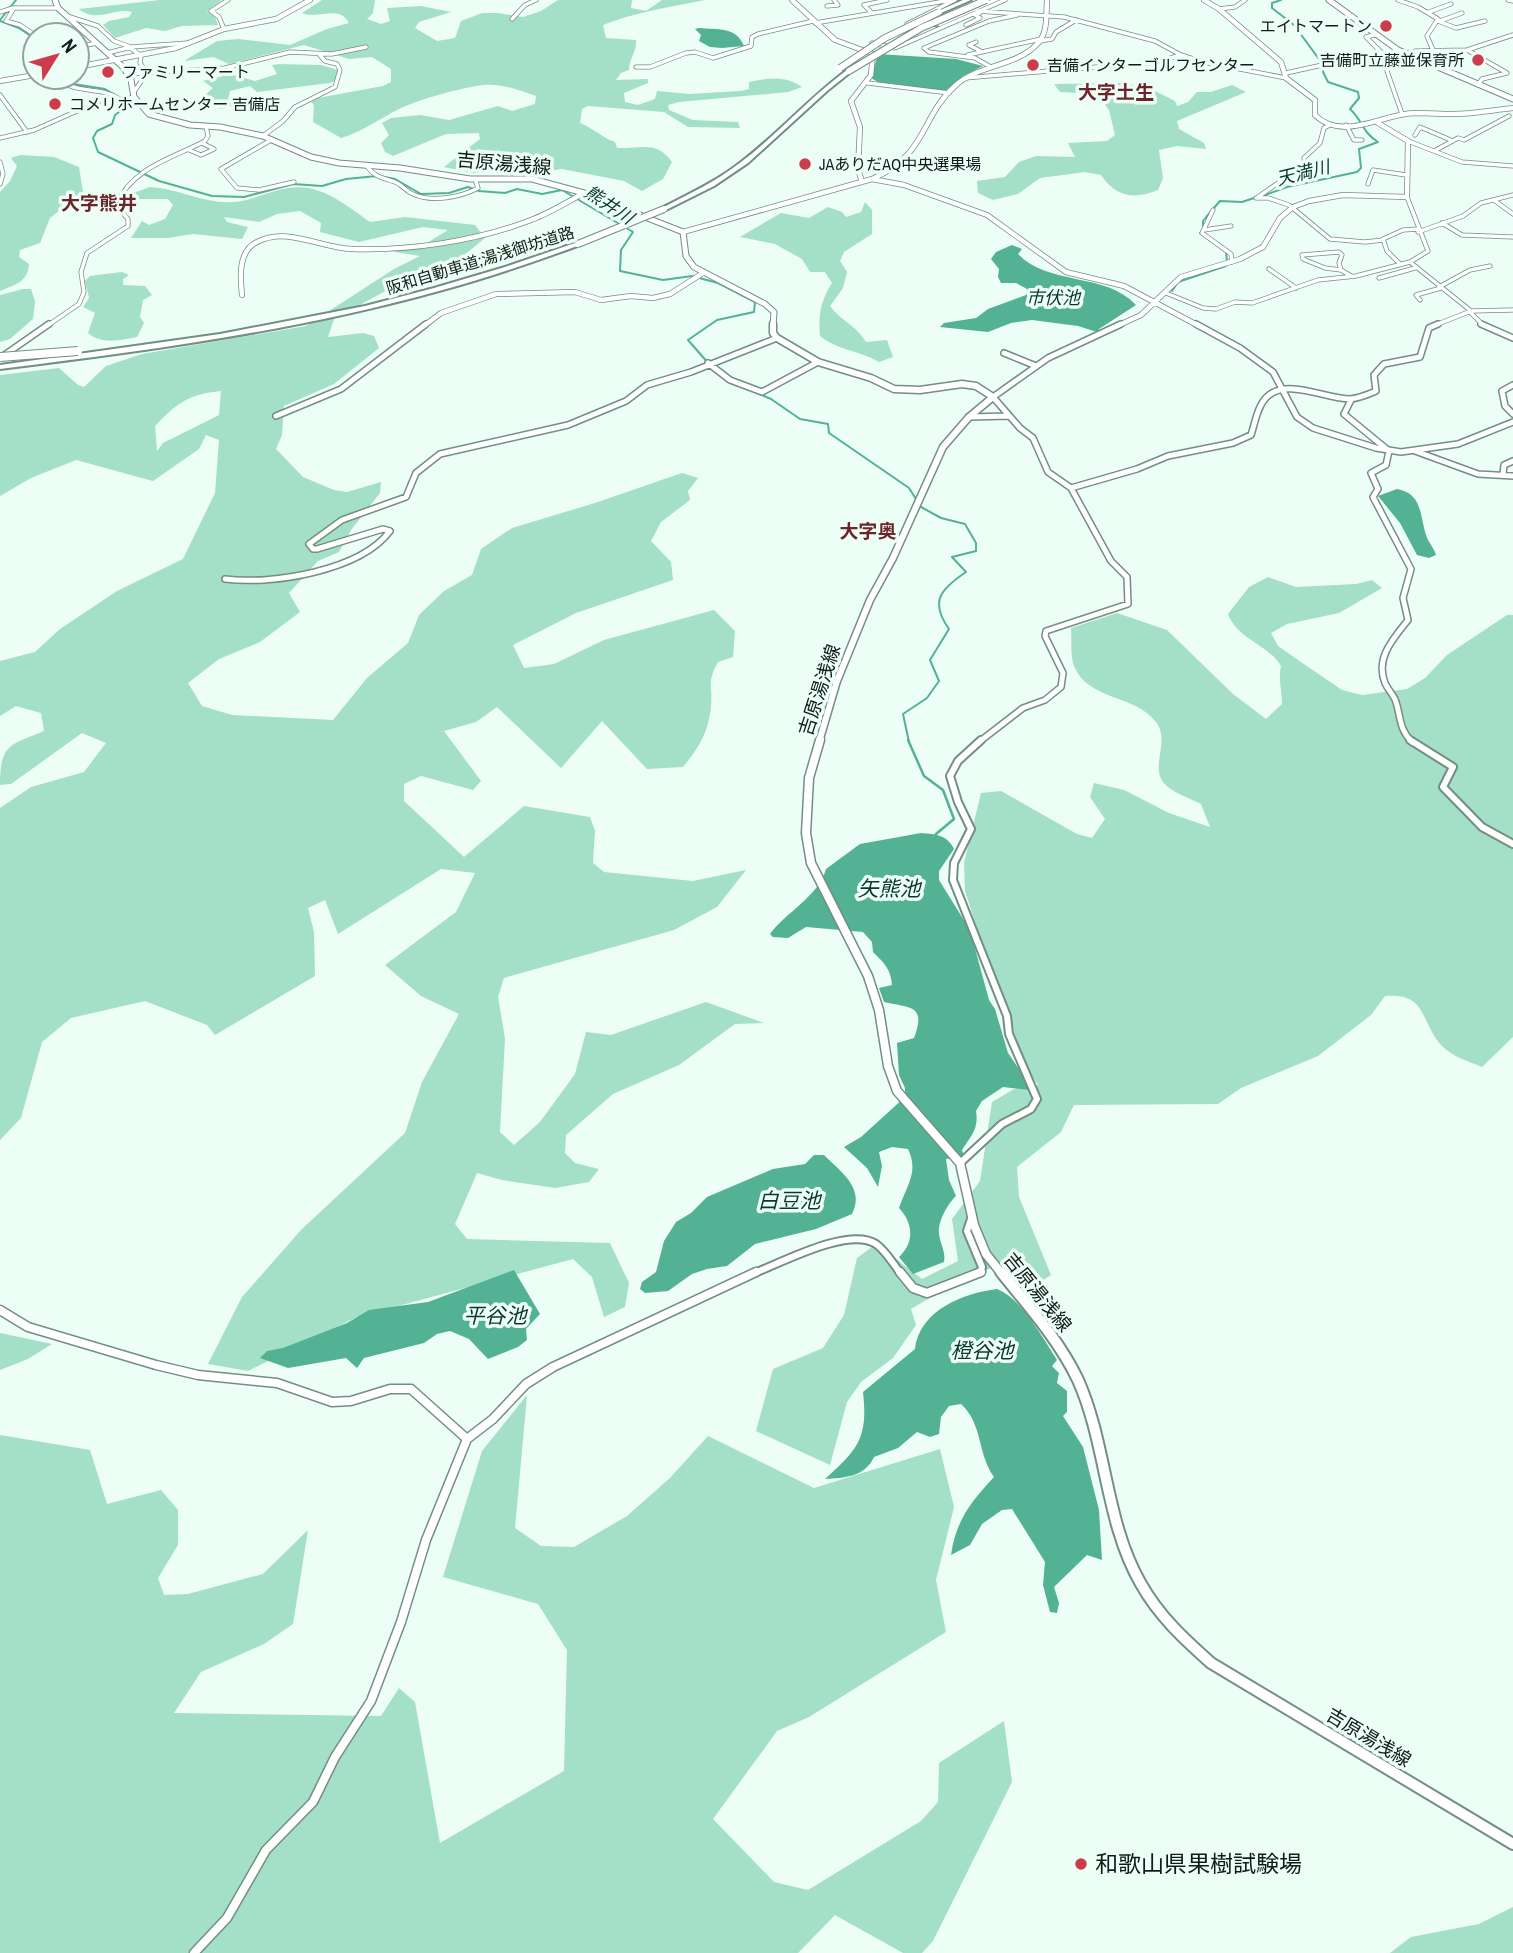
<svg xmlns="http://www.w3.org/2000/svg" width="1513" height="1953" viewBox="0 0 1513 1953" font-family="'Archivo Narrow','Noto Sans JP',sans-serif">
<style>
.green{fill:#a4dfc8;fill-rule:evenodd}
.water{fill:#52b293}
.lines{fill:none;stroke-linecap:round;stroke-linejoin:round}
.stream-far1{stroke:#52b293;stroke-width:2}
.stream{stroke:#52b293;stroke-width:2.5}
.minor-far3-casing{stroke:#738e83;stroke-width:5}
.minor-far2-casing{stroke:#738e83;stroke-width:8}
.minor-far1-casing{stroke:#738e83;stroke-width:10}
.minor-casing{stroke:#738e83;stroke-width:11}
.tertiary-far1-casing{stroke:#738e83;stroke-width:6}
.tertiary-casing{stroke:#738e83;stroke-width:8}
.secondary-far3-casing{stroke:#738e83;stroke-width:7}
.secondary-far2-casing{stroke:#738e83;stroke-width:9}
.secondary-far1-casing{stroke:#738e83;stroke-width:11}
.secondary-casing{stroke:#738e83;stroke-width:14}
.primary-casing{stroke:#738e83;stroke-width:7}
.motorway-casing{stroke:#738e83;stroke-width:4}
.minor-far3{stroke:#fff;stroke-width:3.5}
.minor-far2{stroke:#fff;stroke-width:5}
.minor-far1{stroke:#fff;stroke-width:6}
.minor{stroke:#fff;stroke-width:8}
.tertiary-far1{stroke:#fff;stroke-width:4.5}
.tertiary{stroke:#fff;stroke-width:5}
.secondary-far3{stroke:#fff;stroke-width:5}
.secondary-far2{stroke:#fff;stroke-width:6}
.secondary-far1{stroke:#fff;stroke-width:8}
.secondary{stroke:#fff;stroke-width:10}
.primary{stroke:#fff;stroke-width:5}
.motorway{fill:#fff;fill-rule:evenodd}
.motorway-bridge-far1-casing{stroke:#738e83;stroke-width:8;stroke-linecap:butt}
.motorway-bridge-casing{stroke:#738e83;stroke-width:10;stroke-linecap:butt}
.motorway-bridge-far1{stroke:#fff;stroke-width:6}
.motorway-bridge{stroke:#fff;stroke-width:8}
.poi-dot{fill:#cd3c4c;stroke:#ecfef6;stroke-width:2.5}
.labels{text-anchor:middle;stroke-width:7;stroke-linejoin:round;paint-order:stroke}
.far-poi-label{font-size:16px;fill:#111b17;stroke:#ecfef6;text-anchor:start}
.far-street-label{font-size:16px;fill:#111b17;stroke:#ecfef6}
.far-water-label{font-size:18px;font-style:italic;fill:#0a372a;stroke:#ecfef6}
.far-quarter-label{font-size:19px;font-weight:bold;fill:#6c262b;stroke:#ecfef6}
.street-label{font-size:19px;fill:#111b17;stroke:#ecfef6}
.water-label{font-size:21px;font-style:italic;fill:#0a372a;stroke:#ecfef6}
.near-poi-label{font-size:23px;fill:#111b17;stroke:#ecfef6;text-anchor:start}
</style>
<rect width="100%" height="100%" fill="#ecfef6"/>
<path class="green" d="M160,0H222L207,11L215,17L218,25L182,26L165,31L146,28L115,38L103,25L109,21L129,17L132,12C114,7 97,24 79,9Z
M322,0H375L373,13L367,19L381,24L390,21L387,8L421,6L451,12L419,22L415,28L437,41L455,38L461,21L482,13H498L523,17L541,11L558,0H632L631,8L646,11L662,0H705C671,7 636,12 603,25L606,38L636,40C637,52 629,58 629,70L621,73L616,80L648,79V83L624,93L625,102L638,105L655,99L657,91L689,94L741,91L749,89V82C769,78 784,75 802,87L788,92L679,102L668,105L669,110L693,120L738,122L740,128L688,127L664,112L588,106L582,109L580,123C593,128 601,137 615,142L617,148C640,149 657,140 672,162L663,179L642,191L624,181L562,169L527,174L490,169L474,173L444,167L480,139L479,133L446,134L393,156L385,152L381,143L389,135L382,123L391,118L420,115L449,120L498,106L512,111L535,104L536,96C520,90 501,83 483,85C460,88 420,99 399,109C379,119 362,132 341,138L313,122L314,105L311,102L318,98L383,86L391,82V69L372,57L349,59L304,45L229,64L213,57L184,61L217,41L238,39L290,45L327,29L349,23C339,4 319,20 302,13Z
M279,64L321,65L338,70L335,81L330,83L257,92L250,86L230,91L228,100L248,98L255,100L220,109L206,94L213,88L203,81L231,74L255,81L277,74L272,65Z
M1125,83L1153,90L1175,101L1177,106L1188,102L1197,92H1211L1232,85L1246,92L1177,121L1179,129L1204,143L1206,149L1177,146L1159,150L1163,178L1158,190C1134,200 1116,197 1101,175L1085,172L1040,178L1018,194L993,200L978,193L977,181L1005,177L1019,162L1036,156L1075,157L1068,143L1107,141L1115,135L1109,110L1097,94L1060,92L1054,84Z
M20,155L54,157L79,167L83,192L50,218L40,243L20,250L19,257L29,264C28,282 15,285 0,291V192L10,181L17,166L11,158Z
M150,187C178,188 206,205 235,202C253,200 270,191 288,188C321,183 344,204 370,222L405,217L475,225L485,238L463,256L389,289L334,319L328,337L363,333L374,336L379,348L334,384L284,406L282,435L276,449L303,477L334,490L347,492L381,482L380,493L351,530L339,552L318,561L289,593L300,612L260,642L219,659L188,683L202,706L232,715L333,720L367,678L408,643L419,615L444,591L472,575L481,549L512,528L595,503L682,473L698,478L688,491L690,500L661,522L651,541L671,562L673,580L576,613L513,645L524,668L554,664L604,640L714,610L735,631L733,657L718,662C706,684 713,684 711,706C708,733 700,746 683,767L647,769L602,721L561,768L497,707L476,722L444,731L481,781L473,790L421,776L404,784V801L464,857L524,806L590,817L595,831L593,863L604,872L693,881L746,870L717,907L674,930L504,978L498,997L505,1038L500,1132L514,1145L540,1122L575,1074L586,1032L611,1035L706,1002L764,1023L735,1024L679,1065L613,1094L566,1135L565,1153L575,1163L599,1169L589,1182L555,1188L502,1180L477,1173L455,1224L467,1239L610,1243L629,1283L625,1307L604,1317L592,1277L573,1259L357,1317L248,1371L208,1364L242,1297L302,1229L405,1133L422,1082L459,1014L421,996L385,965L456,912L475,873L441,869L338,934L325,900L308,908L314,932L315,976L215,1035L207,1025L145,1001L71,1018L42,1042L21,1118L0,1140V808L31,787L84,772L106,743L82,733L11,784L0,785C0,744 10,745 44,731L41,713L16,706L0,716V661L35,652L60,629L117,591L183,559L215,493L219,440L206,435L199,449L153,481L76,460L31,478L0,496V375L59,368L78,385L84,387L106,366L142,354L306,326L394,269L420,256L395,252L391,246L427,243L448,230L423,227L359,242L320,232L321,223L300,211L277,214L259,222L224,217L227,222L248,227L242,239L193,234L168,238H131L142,221L149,225L165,219L173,205L168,199H134L133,193ZM221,391L219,415L163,443L157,451L155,426C177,403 189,394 221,391Z
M865,202L872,210V234L844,252L840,261L847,272L843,288L830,306C843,323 855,324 866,342L887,340L893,357L879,362C859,350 839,351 820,336C818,315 821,300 832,283L825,272H810L802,259L775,244L740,237L781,213L809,218L828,207L842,212L846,217L861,212Z
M122,272L129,275L123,279V285L145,286L152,295L143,300L140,317L144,323L137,337C120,340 102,345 88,333L95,313L83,307L89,298L85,281L90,276Z
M23,289H31L35,301L33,319L10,339L0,342V295Z
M1268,577L1296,587L1356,584L1372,580L1382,588L1339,613L1287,624L1271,633L1278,646L1298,660L1342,690L1362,695L1407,689L1425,678L1447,655L1507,615H1513V1037L1482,1067C1468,1061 1453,1057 1442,1046C1420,1023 1428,992 1385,996L1371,1015L1318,1056L1241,1088L1218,1104L1074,1105L1061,1132L1017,1167L1019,1197L1051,1275L1033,1287L1014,1290L1001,1264L955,1283L911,1309L916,1325L893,1358L861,1382L847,1402L830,1465L756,1431L773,1369L823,1348L844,1315L857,1258L876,1244L922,1279L958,1261L952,1219L980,1181L992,1102L1014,1089L1038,1085L1018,1055L965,891L964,863L981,793L1001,791L1077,834L1092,838L1105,819L1090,797L1094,783L1124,790L1169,813L1210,827L1201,804C1191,799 1177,794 1168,787C1146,770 1172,743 1156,722C1135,694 1088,701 1074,666C1070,656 1072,639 1071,628L1117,613L1167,630L1233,694L1266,719L1282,704C1282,690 1278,680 1281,666C1268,644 1238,640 1228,614L1249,587Z
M0,1333L52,1344L28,1359L0,1370Z
M527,1395L515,1528L541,1546L574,1547L627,1516L670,1478L708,1436L814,1488L940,1449L954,1507L936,1580L946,1632L809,1717L777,1731L713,1819L774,1882L808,1890L921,1821L938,1802L939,1763L1004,1721L1012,1782L933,1941L922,1953H903L835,1915L798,1953H0V1435L90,1450L107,1504L161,1490L178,1510V1545L158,1578L164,1595L188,1594L263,1574L308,1530L293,1624L264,1644L201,1672L174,1713L381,1716L399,1688L415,1702L440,1843L564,1771L567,1650L538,1604L443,1577L482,1451Z
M1513,1907V1953H1390L1411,1937L1479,1924Z"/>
<path class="water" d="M699,28C717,30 736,26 744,46L722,48L710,47L699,41L701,35L695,29Z
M878,54L956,59L983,66L963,76L945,91L878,82L871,78Z
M1012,245L1022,249L1018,254C1048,286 1106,272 1136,305L1099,329L1097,332L1078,326L1032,320L1011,323L988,332L940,327L944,323L976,318L988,309L1026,295L1027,289L1016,283H1001L998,277L999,269L991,259L996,252Z
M1397,489C1425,494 1419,520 1428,540C1431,545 1434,549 1436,555L1429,558L1417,555L1400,523L1378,496Z
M921,833C936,834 947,835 954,849L939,871V880L970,930L989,1000L995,1009L1008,1053L1030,1085V1090L1003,1087L982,1101L976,1111C979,1129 971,1136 962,1150L964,1156L946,1159L949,1180L956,1196C948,1203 937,1223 939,1234C940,1244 946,1251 944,1262L913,1274L899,1257C915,1242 913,1223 899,1208C907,1185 919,1172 908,1149L892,1147L879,1152L882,1166L878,1187L867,1168L844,1147L861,1137L905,1097V1088L899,1075L897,1043L914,1038C927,1004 909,1008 884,1002L879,988L892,985C891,969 884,963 873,952L872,942L863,932L806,927L788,938L773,937L770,934C786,912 818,897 826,869L860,844Z
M814,1155H824C842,1173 865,1188 852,1214L816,1229L755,1244L727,1266L707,1269L692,1274L668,1291L645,1293L640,1289L642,1282L656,1272L664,1241L676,1222L691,1213L707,1197L773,1169L805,1164Z
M514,1270L540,1314L526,1329L527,1340L518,1347L488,1359L469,1339L450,1331L437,1334L424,1343L364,1358L357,1368L346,1358L288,1368L260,1358L267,1351L283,1348L347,1323L369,1310L428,1302Z
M997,1289C1021,1298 1043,1338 1057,1360L1052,1366L1059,1373L1057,1383L1067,1391V1412L1063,1416L1083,1447L1099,1510L1102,1560L1087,1555L1054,1587L1059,1603L1057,1613L1050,1612L1043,1585L1045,1562L1012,1509L1002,1510L982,1524L970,1545L951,1555C956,1520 971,1502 994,1477C977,1453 983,1424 961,1404L949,1406L941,1417L939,1434L930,1437L917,1432L898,1448L874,1457C865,1477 844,1478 825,1479C859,1449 868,1437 863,1392L915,1349C919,1311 963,1293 997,1289Z"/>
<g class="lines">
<path class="stream-far1" d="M0,20L16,0
M0,21L19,28L35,39
M64,77L67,83L105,89L130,104L115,115L112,124L97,131L93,138L98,152L159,181L212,196L244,197L293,184L322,186L346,179L377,176
M384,177L395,179L421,194L449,193L468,187L479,191L505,193L517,189L542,194L562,190L633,232L621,250L620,271L663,280L692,276L718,283L755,302L754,312L717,320L688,340L709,364
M1260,197L1287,187L1357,172L1361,168L1359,149L1378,142C1362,132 1363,121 1350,109L1359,98L1358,92L1328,82L1323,72L1324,66L1294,25L1272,8V3L1281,0
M1213,209L1220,201L1242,202L1254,198
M1203,227V221L1211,211
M1200,233L1226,252L1227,261
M1172,291L1178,282L1226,266
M755,392L771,399L800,419L828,424L829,433L909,488L921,507L941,518L965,524L976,543V551L952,557L966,572C941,589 929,601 949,629L930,660L939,681L927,698L903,714L909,742"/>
<path class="stream" d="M908,740L924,776L943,790L954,819L936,834"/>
<g class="minor-far3-casing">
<path id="minor-far3" d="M1398,0L1418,7L1438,19L1427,36L1433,50
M1508,0L1513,1
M827,6L838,5L834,0
M14,8L6,21L20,25L35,35
M1219,9L1235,7L1245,0
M977,11L1064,17L1155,41L1181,55L1203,62L1286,78
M0,12L13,8H58
M1429,12L1451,4
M872,13L864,5L887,0
M67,16L98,26L114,41L128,46L141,56L140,63L147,73L133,93
M512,19L525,5L536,0
M1438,21L1456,28L1485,21
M1440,21L1462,13
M815,23L951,0
M907,24L955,0
M966,25L980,18L975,15L980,13
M224,29L219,17L211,11L228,0
M1374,35L1366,37L1386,57L1387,71L1402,114
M1040,41L1052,39L1056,32L1076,20
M976,42L969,45L982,52
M872,43L895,48L1005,0
M77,47L97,43
M1467,50L1507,73L1482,79L1478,85
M107,53L131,47L188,43
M968,55L1041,39
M989,66L975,58L929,52L924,48L989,21L1017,15
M636,67H650L686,53L695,52L713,58L751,46L752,37L758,34L813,21
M1286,73L1345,60H1371L1416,51L1467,50L1513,35
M129,74L225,68L290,52L332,54L366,47
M58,77C73,96 98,84 122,100
M965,78L1156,62L1181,55
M868,83L949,93
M0,95L27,132
M1346,125L1354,140H1362
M1415,135L1420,127L1453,141
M263,136L283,121L295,107L335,87L340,70L337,64L325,61L319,54
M0,138L34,130L77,111L134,97
M271,140L221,169L237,188L259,190L294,182
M1408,141L1462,162L1513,166
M189,150L201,155L214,149L202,143
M1436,150L1458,138L1464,140L1509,116
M0,162L3,174L0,184
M367,166C374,177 383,178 395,182C402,185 406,191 413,194C432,203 461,197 478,188L475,179
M1368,184L1373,170L1406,175
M1258,197L1305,164L1304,158L1320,143L1324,128L1330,125
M1256,198H1268L1289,205L1330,239L1365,242L1383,240
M1494,200L1513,214
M1213,210L1202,233L1231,254L1232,262
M1442,223L1462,235L1513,237
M1204,230L1231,226
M1418,232L1463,216L1481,203L1513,195
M1339,252L1342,255L1339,263L1341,270L1325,268L1303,259L1302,255Z
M1410,262L1471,311
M1400,264L1387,251L1383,239L1403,230L1418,229
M1269,269L1296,288
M1341,270L1351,276
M1379,278L1415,268
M1439,287L1470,270L1490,266
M1166,293L1203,308L1216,309L1235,302L1252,303L1318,280L1356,276L1410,262L1428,251L1407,197
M1420,300L1416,295L1441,288
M1470,312L1484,326
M47,326L79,304L84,292L81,272L87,253L128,226V219L116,205C133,167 171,159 205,141L208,136L206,126
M1433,326L1471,311L1513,310"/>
</g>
<g class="minor-far2-casing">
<path id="minor-far2" d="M1481,324L1513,338
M1004,353L1036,366
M3,356L49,324
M708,363L730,380L762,392L818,362
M1513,385L1502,391L1505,406L1513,414
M1351,400L1344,414L1389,451L1386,465L1371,473L1378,489L1373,497L1411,569L1403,598L1408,620C1393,639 1375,658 1385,683C1388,690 1394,695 1396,702C1401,718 1399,729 1412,742
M969,417L1009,416
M1415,451L1478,474L1513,476
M1503,474L1504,465L1513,461
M1071,488L1137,469L1168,456L1233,443L1251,435C1255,423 1258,403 1269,395C1290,379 1326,399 1350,399C1360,398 1367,395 1376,391L1374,375L1384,364L1420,357L1429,328L1438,324
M225,579C272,585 360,571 390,531L383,529L317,549H313L309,544L342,520L406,497L416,473L440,454L568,425L626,401L647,385L691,372L777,338
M979,742L1023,708L1045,700L1061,687L1063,673L1045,636L1046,631L1128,604L1127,577L1111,561L1071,488L1048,472L1033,438L1020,428L993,397"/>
</g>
<g class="minor-far1-casing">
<path id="minor-far1" d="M1410,740L1453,767L1443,787L1482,827L1513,844
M960,1163L1002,1124L1031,1109L1037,1099L1009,1034L1007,1016L953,880L954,863L971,829L958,802L950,776L958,761L981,740
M972,1216L967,1231L982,1267L981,1272L976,1274
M752,1274C781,1263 849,1226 876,1244C886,1251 894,1265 901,1274"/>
</g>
<g class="minor-casing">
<path id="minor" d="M900,1272L913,1288L927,1293L981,1272
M0,1310L28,1327L156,1365L198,1375L277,1383L332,1402L351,1401L390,1389H411L467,1439
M194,1953L227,1918L266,1850L313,1802L335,1757L371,1701L401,1622L426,1540L467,1439L493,1419L526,1384L553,1367L756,1272"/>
</g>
<g class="tertiary-far1-casing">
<path id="tertiary-far1" d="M792,0L835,40L873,54L871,75L851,101L860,127L858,169L862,182
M1204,0L1219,9L1281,62L1286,78L1315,100V115C1342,142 1383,114 1414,113C1427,113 1440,114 1453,114C1473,114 1493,110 1513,108
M77,67L176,48L224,29L276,19L310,0
M0,81L35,75
M872,179L904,185L987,215L1066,272L1124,286L1199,326
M683,232L872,179C929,154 919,117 957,84C981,64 1019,66 1039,42C1048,31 1046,14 1047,0
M242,295C240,277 238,251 257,242C287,226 320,248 352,249C410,251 477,241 531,220C550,213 567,202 584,193
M424,326L441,313L496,294L575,292L601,300L631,296L653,298L670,294L703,273
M1117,326L1141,315L1181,277L1240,259L1263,247L1280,218L1293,207L1309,201L1343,195L1407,197L1408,141L1378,123"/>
</g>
<g class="tertiary-casing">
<path id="tertiary" d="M1196,324L1240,348L1273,372L1297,417L1313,428L1376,448L1401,452L1458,444L1513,422
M993,397L1048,358L1121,324
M276,416L341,389L426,324"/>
</g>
<g class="secondary-far3-casing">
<path id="secondary-far3" d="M55,0L58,8L124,68L131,80L134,97L149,114L190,125L220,127L263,136L311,157L339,163L400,168L470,179H532L584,193L683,232L686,256L694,267L765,304L774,312L773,326"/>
</g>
<g class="secondary-far2-casing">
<path id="secondary-far2" d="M773,324V333L777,338L818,362L871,378L894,389L920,390L962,384L976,386L993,397L969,417L943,447L893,558L870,600L837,681L819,742"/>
</g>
<g class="secondary-far1-casing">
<path id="secondary-far1" d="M820,740L809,778L806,833L811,863L868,976L879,1010L888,1066L897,1091L960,1163L974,1225L986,1254L1002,1274"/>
</g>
<g class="secondary-casing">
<path id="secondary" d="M1001,1272C1029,1307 1059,1340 1078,1380C1107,1445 1105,1522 1141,1584C1159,1616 1184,1639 1211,1663L1513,1844"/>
</g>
<g class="primary-casing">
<path id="primary" d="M1329,0L1398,50L1513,99"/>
</g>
<g class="motorway-casing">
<path id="motorway" d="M963,0H971L941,13L936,12Z
M991,0H999L940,26L935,25Z
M847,70L852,71L827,91L748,163L714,186L666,210H662V208C689,194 717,181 741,162C778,134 809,98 847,70Z
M578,242L580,243V245C534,262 487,278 439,291C295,331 147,351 0,369V365L220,334L365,306L434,288L505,267Z"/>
</g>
<use href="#minor-far3" class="minor-far3"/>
<use href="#minor-far2" class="minor-far2"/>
<use href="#minor-far1" class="minor-far1"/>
<use href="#minor" class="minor"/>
<use href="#tertiary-far1" class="tertiary-far1"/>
<use href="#tertiary" class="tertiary"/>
<use href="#secondary-far3" class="secondary-far3"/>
<use href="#secondary-far2" class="secondary-far2"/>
<use href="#secondary-far1" class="secondary-far1"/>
<use href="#secondary" class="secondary"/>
<use href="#primary" class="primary"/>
<use href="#motorway" class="motorway"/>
<g class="motorway-bridge-far1-casing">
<path id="motorway-bridge-far1" d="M840,68L885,38L939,12
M849,71L921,28L986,0
M578,244L664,209"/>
</g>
<g class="motorway-bridge-casing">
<path id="motorway-bridge" d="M0,357L78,351"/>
</g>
<use href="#motorway-bridge-far1" class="motorway-bridge-far1"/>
<use href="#motorway-bridge" class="motorway-bridge"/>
</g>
<g class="poi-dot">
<circle cx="1386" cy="26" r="7"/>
<circle cx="1478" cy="60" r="7"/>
<circle cx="1033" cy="65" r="7"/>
<circle cx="108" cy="72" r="7"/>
<circle cx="55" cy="104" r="7"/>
<circle cx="805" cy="164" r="7"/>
<circle cx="1081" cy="1864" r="7"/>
</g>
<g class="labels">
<g class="far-poi-label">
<text x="1372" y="32" text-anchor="end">エイトマートン</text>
<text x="1464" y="66" text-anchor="end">吉備町立藤並保育所</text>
<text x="1047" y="71">吉備インターゴルフセンター</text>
<text x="122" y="78">ファミリーマート</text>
<text x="69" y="110">コメリホームセンター 吉備店</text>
<text x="819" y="170">JAありだAQ中央選果場</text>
</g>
<g class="far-street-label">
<text transform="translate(480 260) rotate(-17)" y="6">阪和自動車道;湯浅御坊道路</text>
</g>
<g class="far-water-label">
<text transform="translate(1303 173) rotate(-14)" y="6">天満川</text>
<text transform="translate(609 205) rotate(33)" y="6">熊井川</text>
<text x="1053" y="304">市伏池</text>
</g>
<g class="far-quarter-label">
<text x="1116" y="99">大字土生</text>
<text x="99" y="210">大字熊井</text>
<text x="868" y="538">大字奥</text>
</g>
<g class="street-label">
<text transform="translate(504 163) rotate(5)" y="7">吉原湯浅線</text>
<text transform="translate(819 690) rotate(-72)" y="7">吉原湯浅線</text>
<text transform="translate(1038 1292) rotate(51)" y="7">吉原湯浅線</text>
<text transform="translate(1369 1737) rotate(31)" y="7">吉原湯浅線</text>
</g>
<g class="water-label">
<text x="889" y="896">矢熊池</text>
<text x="789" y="1208">白豆池</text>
<text x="495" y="1323">平谷池</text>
<text x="982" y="1358">橙谷池</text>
</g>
<g class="near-poi-label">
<text x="1095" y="1872">和歌山県果樹試験場</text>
</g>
</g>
<g transform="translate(56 56) rotate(53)"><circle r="33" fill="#ecfef6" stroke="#94a39d" stroke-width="2"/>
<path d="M0-5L12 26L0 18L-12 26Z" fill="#cd3c4c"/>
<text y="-10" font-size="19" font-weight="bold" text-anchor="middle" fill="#111b17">N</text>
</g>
</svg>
